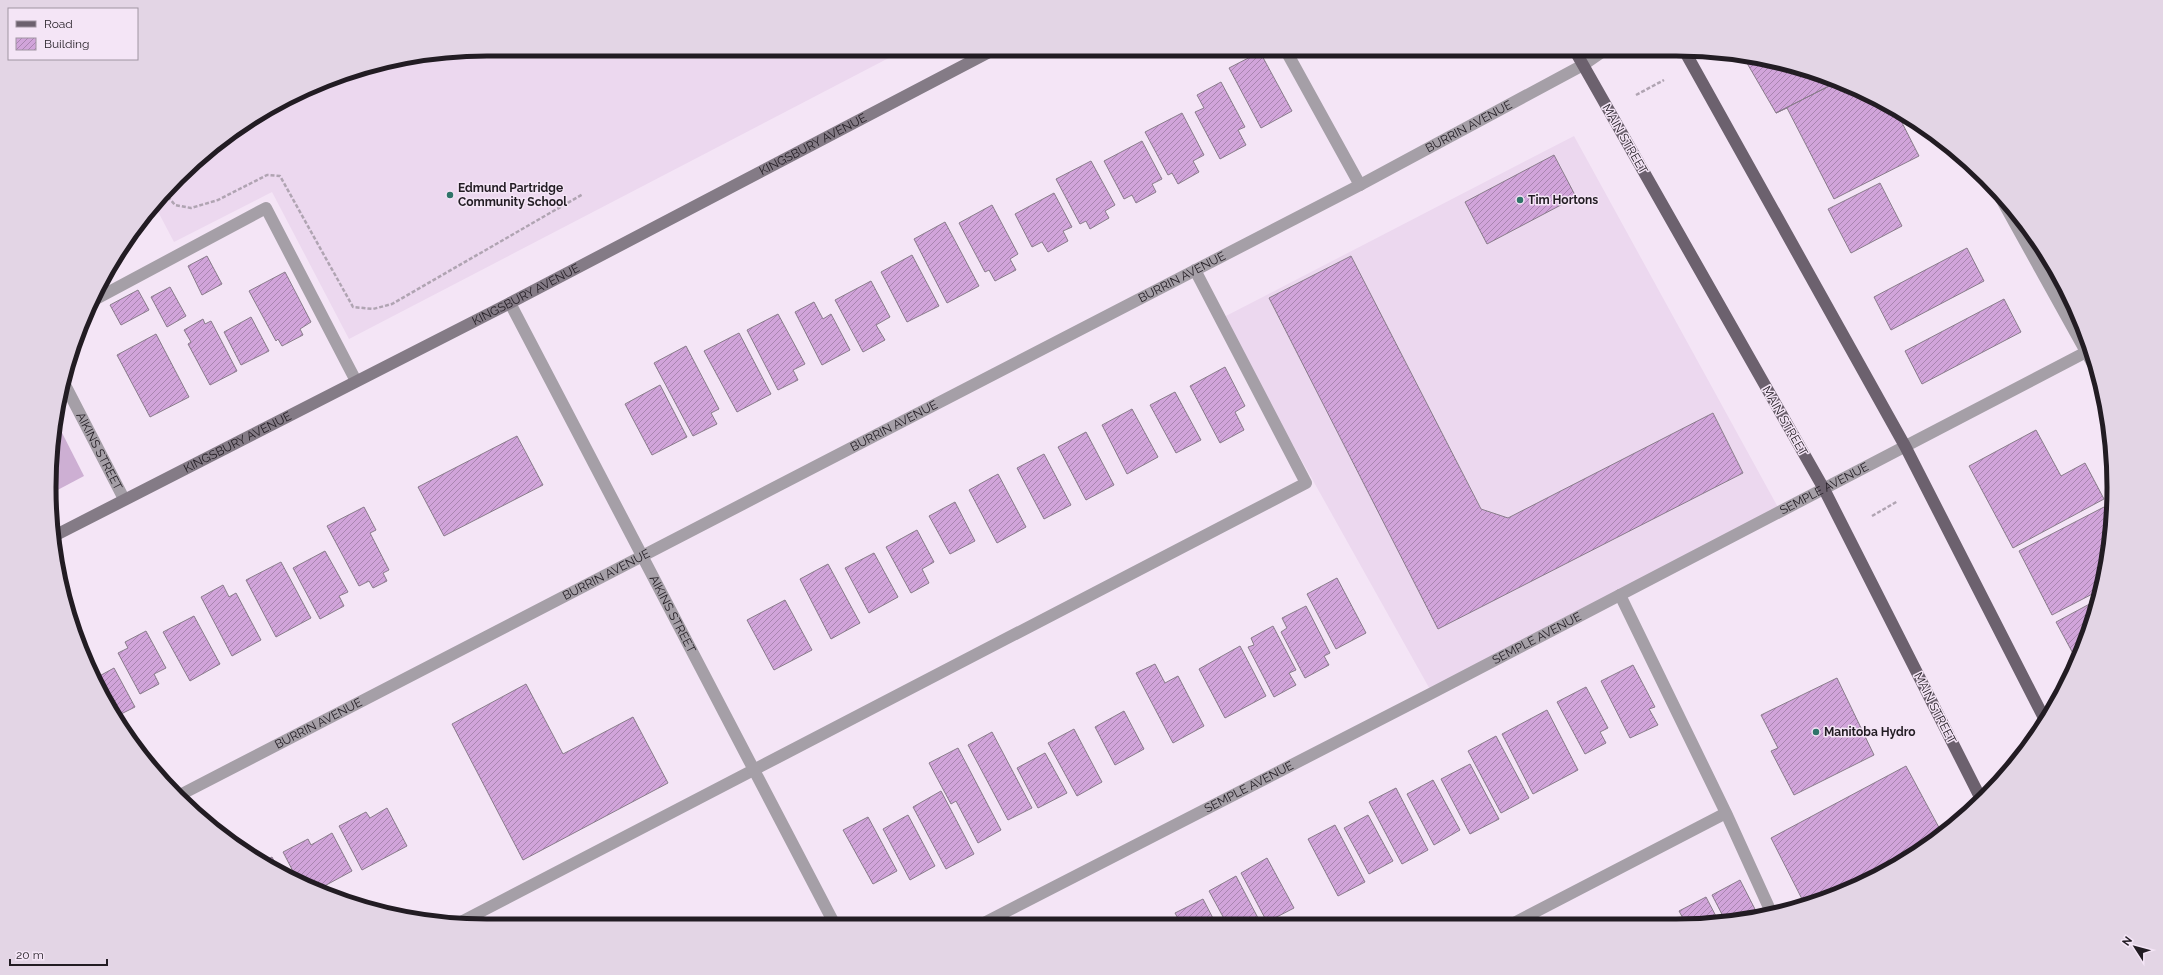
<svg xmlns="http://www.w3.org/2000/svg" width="2163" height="975" viewBox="0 0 2163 975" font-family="Raleway,sans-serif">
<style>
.built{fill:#ecd8ef}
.green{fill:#cdafd3}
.building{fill:url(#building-hatch);stroke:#897c8b}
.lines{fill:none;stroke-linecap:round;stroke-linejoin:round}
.path{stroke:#b0a4b2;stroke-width:2.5;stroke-dasharray:4 2;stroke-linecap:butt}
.lane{stroke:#a59fa7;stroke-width:12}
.street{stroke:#a59fa7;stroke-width:12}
.secondary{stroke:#847b86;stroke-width:12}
.primary{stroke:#6c616e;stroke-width:12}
.poi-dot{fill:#2f7469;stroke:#f4e5f6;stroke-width:1.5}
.labels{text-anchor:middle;stroke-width:3;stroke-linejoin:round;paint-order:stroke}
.street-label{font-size:12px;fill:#221c23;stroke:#f4e5f6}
.poi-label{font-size:12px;font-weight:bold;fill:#221c23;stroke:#f4e5f6;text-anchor:start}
.rim{fill:none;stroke:#221c23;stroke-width:5}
</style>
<defs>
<pattern id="building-hatch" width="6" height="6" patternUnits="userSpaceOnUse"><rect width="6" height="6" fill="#d1a4da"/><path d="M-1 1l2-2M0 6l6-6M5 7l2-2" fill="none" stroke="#a985b0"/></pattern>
</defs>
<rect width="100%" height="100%" fill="#f4e5f6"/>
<path class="built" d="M488,49H906L349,339L272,192L174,242L154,204L199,158L268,108L346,72L402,57Z
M1574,136L1780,511L1432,693L1222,318Z"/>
<path class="green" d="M56,421L84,476L50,494L49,487Z"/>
<path class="building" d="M1260,52L1292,111L1261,128L1229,68Z
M1747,56L1761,57L1817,72L1837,82L1776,113L1744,58Z
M1221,82L1245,127L1238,130L1246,145L1220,159L1195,112L1204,108L1197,95Z
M1837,82L1894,107L1919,156L1834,199L1787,108L1776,113Z
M1182,113L1204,155L1193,161L1199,172L1178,184L1172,173L1168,175L1145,132Z
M1142,141L1162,179L1152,184L1156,192L1136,203L1132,195L1124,199L1104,161Z
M1554,155L1576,197L1487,244L1465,202Z
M1091,161L1115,205L1105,211L1109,218L1090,229L1086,221L1080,224L1056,179Z
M1880,183L1902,226L1851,253L1828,209Z
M1054,193L1072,227L1063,231L1068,241L1048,252L1042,242L1032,247L1015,214Z
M992,205L1018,254L1010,259L1016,270L995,281L989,270L985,272L959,223Z
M945,222L979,286L947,303L914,239Z
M1967,248L1984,281L1891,330L1874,297Z
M912,255L939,306L907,322L881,272Z
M207,256L222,284L202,295L188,266Z
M1351,256L1481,509L1508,518L1713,413L1743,473L1438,629L1269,298Z
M285,272L311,322L300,329L303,335L282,346L278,339L276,341L249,291Z
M871,281L890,317L876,325L885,340L863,352L835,300Z
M170,287L186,316L167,327L151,297Z
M138,290L149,310L121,325L110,305Z
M2004,299L2021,332L1922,384L1905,351Z
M814,302L823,319L831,314L850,350L822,365L795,312Z
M778,314L805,364L793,370L798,380L778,390L747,330Z
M251,317L269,351L241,365L224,332Z
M203,319L205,324L211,321L237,371L210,385L188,344L191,342L184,330Z
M739,333L771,394L737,412L704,351Z
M156,334L189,397L150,417L117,355Z
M686,346L719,409L711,413L717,424L693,436L654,363Z
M1225,367L1245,406L1235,412L1244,430L1220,443L1190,386Z
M660,385L687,437L652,455L625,404Z
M1175,392L1201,440L1176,453L1150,405Z
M1132,409L1158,457L1127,474L1102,425Z
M2036,430L2061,476L2085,463L2104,499L2013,548L1969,466Z
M1086,432L1114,485L1086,500L1058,447Z
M517,436L543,485L444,536L418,487Z
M1044,454L1071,505L1044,519L1017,468Z
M998,474L1026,527L997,543L969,490Z
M955,502L975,541L950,554L929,516Z
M364,507L376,530L370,533L389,570L383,573L387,581L373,588L369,581L359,586L327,526Z
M2104,507L2111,522L2110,545L2100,590L2052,615L2019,551Z
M917,530L934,562L922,569L929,583L911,593L886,547Z
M325,551L348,592L339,596L344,606L320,619L293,568Z
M874,553L898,597L869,613L845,568Z
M281,562L311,618L276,637L246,580Z
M828,564L860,623L831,639L800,579Z
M1337,578L1366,633L1336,649L1307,594Z
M223,585L229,597L236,593L261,640L232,656L201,597Z
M785,600L812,650L774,670L747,620Z
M2097,600L2091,629L2076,659L2056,622Z
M1306,606L1330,653L1324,656L1329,665L1305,678L1281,632L1287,628L1282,618Z
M194,616L220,664L190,681L163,632Z
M1273,626L1296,670L1289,673L1296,685L1274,697L1248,647L1254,645L1251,638Z
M146,631L166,668L154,674L159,684L140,694L118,653L128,648L125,642Z
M1240,646L1266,696L1225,718L1199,669Z
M1155,664L1165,683L1178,676L1204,726L1173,743L1136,673Z
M1633,665L1655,707L1649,709L1658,725L1630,738L1601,681Z
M114,668L135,707L115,717L94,679Z
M1837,678L1874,755L1794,795L1771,751L1778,748L1761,715Z
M526,684L563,754L633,717L668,783L523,860L452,724Z
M1586,687L1608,728L1600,732L1606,743L1585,754L1557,702Z
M1547,710L1578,770L1533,794L1502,734Z
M1124,711L1144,749L1115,765L1095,727Z
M1074,729L1102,782L1077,796L1048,743Z
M992,732L1032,808L1008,820L968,745Z
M1496,736L1529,798L1501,813L1468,751Z
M958,748L1001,830L978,843L956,801L951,804L929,763Z
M1045,753L1067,793L1038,808L1017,768Z
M1470,764L1499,819L1470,834L1441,779Z
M1906,766L1943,835L1822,898L1804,903L1771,838Z
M1433,780L1460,830L1434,845L1407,794Z
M1396,788L1428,850L1402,864L1369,802Z
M941,791L974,854L946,869L913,807Z
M387,808L407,846L362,870L339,826L366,812L370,818Z
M908,815L935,866L910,880L883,829Z
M1368,815L1393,861L1369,874L1344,828Z
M868,817L897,871L873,884L843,830Z
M1335,825L1365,882L1338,896L1308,839Z
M332,833L352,871L317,890L298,881L283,852L308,839L311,845Z
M272,857L280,873L261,863Z
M1267,858L1294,908L1267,922L1241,873Z
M1236,876L1258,918L1261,924H1227L1209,891Z
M1740,880L1758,915L1726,922L1712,895Z
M1706,897L1719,922H1685L1679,911Z
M1203,899L1216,924H1181L1175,913Z"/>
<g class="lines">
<path class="path" d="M1636,95L1664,80
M164,192L175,205L191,208L218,200L267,175L280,176L353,307L373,309L392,304L583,194
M1872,516L1898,501"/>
<path class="lane" d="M1285,49L1360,185
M1998,193L2099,375
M94,300L266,208L356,381
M1620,595L1726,813L1771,912
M459,923L1306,483L1195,270
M1514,923L1726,813"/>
<g class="street">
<path id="s1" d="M510,303L835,925"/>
<path id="s2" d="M63,381L124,499"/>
<path id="s3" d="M178,796L1360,185L1583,65L1606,49"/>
<path id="s4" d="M982,924L1432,693L2090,350"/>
</g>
<path class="secondary" id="s5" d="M54,536L510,303L995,49"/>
<path class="primary" d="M1574,49L1824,489L1982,801
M1684,50L1905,446L2045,720"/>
</g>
<g class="poi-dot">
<circle cx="450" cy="195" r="4"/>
<circle cx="1520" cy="200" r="4"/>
<circle cx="1816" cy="732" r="4"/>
</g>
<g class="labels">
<g class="street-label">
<text dy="4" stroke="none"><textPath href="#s3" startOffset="1454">BURRIN AVENUE</textPath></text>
<text transform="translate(1625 139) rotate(60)" y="4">MAIN STREET</text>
<text dy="4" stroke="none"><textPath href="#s5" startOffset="854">KINGSBURY AVENUE</textPath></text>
<text dy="4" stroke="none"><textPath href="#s3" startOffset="1130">BURRIN AVENUE</textPath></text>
<text dy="4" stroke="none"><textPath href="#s5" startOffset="530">KINGSBURY AVENUE</textPath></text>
<text transform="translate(1785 421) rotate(60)" y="4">MAIN STREET</text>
<text dy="4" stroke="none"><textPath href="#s3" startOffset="806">BURRIN AVENUE</textPath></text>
<text dy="4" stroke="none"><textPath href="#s5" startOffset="206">KINGSBURY AVENUE</textPath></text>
<text dy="4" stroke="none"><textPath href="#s2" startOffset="79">AIKINS STREET</textPath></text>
<text dy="4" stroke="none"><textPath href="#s4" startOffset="948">SEMPLE AVENUE</textPath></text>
<text dy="4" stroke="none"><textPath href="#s3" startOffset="482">BURRIN AVENUE</textPath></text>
<text dy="4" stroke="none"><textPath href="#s1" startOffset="351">AIKINS STREET</textPath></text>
<text dy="4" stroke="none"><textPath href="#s4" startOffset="624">SEMPLE AVENUE</textPath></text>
<text transform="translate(1935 708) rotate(63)" y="4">MAIN STREET</text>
<text dy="4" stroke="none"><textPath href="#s3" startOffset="158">BURRIN AVENUE</textPath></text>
<text dy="4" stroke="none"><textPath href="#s4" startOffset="300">SEMPLE AVENUE</textPath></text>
</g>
<g class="poi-label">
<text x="458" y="192">Edmund Partridge<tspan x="458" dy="14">Community School</tspan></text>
<text x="1528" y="204">Tim Hortons</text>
<text x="1824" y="736">Manitoba Hydro</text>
</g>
</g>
<path d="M0 0H2163V975H0ZM487 56H1676A431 431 0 0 1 2107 487V488A431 431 0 0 1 1676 919H487A431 431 0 0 1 56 488V487A431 431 0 0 1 487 56Z" fill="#e3d5e5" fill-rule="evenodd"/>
<path class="rim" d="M487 56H1676A431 431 0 0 1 2107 487V488A431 431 0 0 1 1676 919H487A431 431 0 0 1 56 488V487A431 431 0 0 1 487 56Z"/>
<rect x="8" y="8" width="130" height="52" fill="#f4e5f6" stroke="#a095a2"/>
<rect x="16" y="21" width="20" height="6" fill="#6c616e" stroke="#a095a2"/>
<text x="44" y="28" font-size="12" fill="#221c23">Road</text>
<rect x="16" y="38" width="20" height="12" fill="url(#building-hatch)" stroke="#a095a2"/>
<text x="44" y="48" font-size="12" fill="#221c23">Building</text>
<g transform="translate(2135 947) rotate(306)" stroke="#f4e5f6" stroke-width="3" paint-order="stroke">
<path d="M0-3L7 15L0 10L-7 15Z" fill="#221c23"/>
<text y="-6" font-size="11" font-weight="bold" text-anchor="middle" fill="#221c23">N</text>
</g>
<path d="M10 959v6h97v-6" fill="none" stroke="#221c23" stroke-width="2"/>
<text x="16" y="959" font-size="12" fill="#221c23" stroke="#f4e5f6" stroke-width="3" paint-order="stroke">20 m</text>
</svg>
